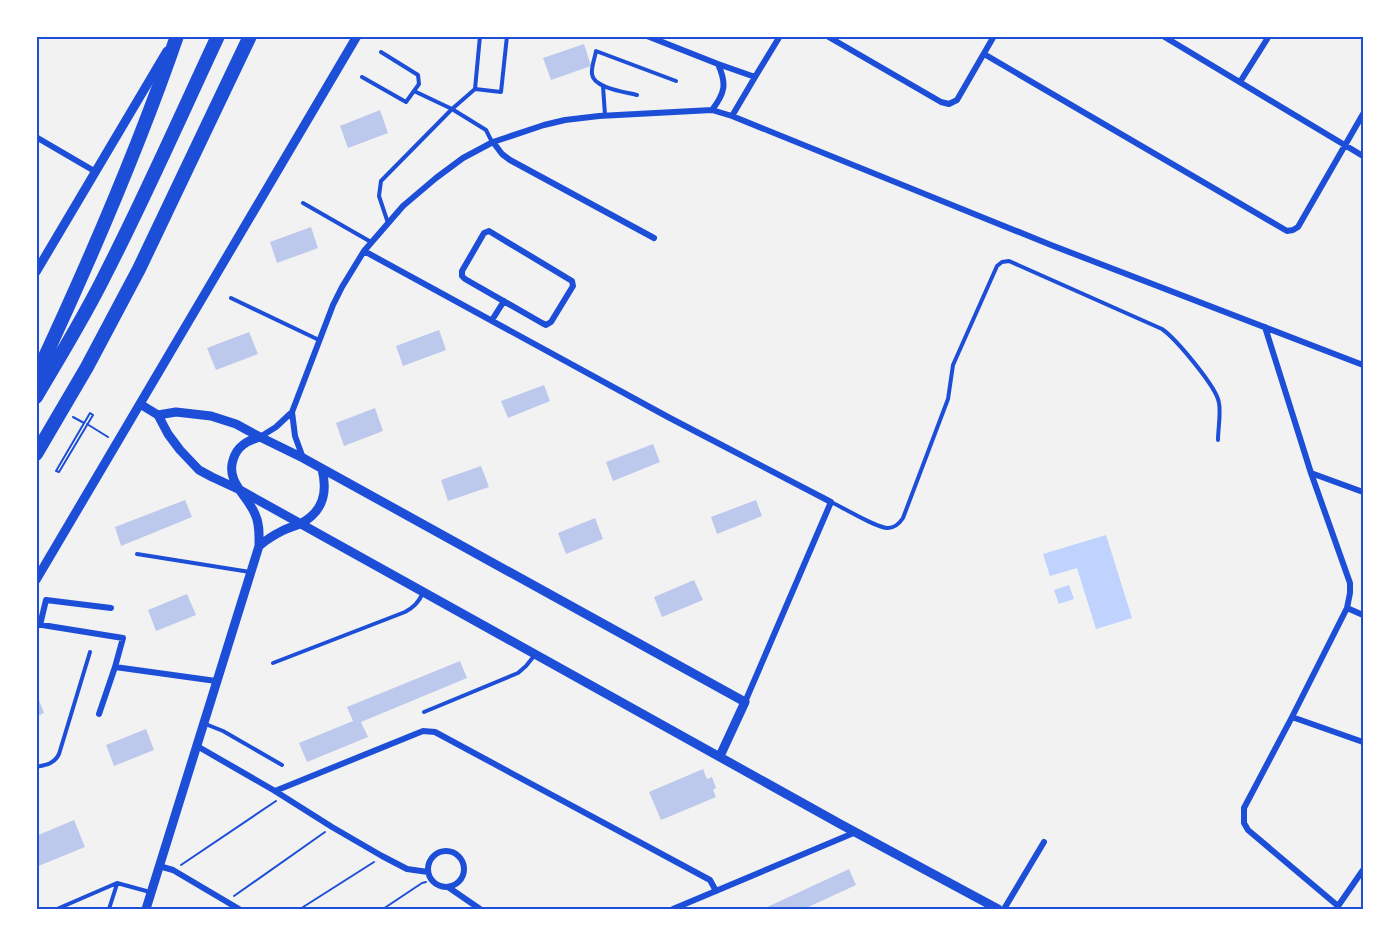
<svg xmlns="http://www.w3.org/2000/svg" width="1399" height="945" viewBox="0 0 1399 945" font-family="Mulish,sans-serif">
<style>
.water{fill:#bfd3fe}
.building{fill:#bdc9ec}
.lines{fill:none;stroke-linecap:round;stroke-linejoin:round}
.path{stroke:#1d4ed8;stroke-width:2}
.service{stroke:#1d4ed8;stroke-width:4}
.minor{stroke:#1d4ed8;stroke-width:6}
.tertiary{stroke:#1d4ed8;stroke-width:9}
.motorway{stroke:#1d4ed8;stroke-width:14}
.neatline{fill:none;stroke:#1d4ed8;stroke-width:2}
</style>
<rect width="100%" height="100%" fill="#f2f2f2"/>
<path class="water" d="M1106,535L1132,618L1096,629L1077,568L1050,576L1043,554Z
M1069,585L1074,599L1059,604L1054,590Z"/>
<path class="building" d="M584,44L591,66L551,80L543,58Z
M380,110L388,133L348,148L340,126Z
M311,227L318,248L277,263L270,242Z
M439,330L446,350L403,366L396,346Z
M249,332L258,354L216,370L207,348Z
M544,385L550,401L508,418L501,401Z
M375,408L383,431L344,446L336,423Z
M653,444L660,462L613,481L606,462Z
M481,466L489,487L448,501L441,480Z
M185,500L192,517L121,546L115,527Z
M756,500L762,516L717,534L711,517Z
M595,518L603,539L566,554L558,533Z
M694,580L703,600L662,617L654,597Z
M187,594L196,615L156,631L148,610Z
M460,661L467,678L361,722L368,737L307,762L299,743L353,721L347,707Z
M36,692L44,713L36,717Z
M146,729L154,750L114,766L106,745Z
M703,769L707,779L712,777L716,788L713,790L716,797L661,820L649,792Z
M74,820L85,847L36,867V836Z
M849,869L856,885L804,909H763Z"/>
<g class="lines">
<path class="path" d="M90,413L93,415L59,472L56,471Z
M73,417L84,423
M87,424L108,437
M181,865L276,801
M234,896L325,832
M300,909L374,862
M383,909L422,883L426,882"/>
<path class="service" d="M362,77L406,102L419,84L418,75L381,52
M603,86L605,115
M475,89L501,92L507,36
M414,91L452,109L475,89L480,36
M637,95C626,92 593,88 592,74C591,67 595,58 596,51L676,81
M303,203L371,242
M388,223L379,196L381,181L452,109L486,130L492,142
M231,298L319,340
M831,502C844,508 876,528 888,528C895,528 899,524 903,518L948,399L953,365L997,266L1002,262L1009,261L1162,329C1175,338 1217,387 1219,403C1221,414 1218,429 1218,440
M137,554L250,572
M273,663L405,612C414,607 418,603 423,593
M424,712L518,673L526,666L534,656
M203,723L223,731L282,765
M36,767C46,765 54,764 59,754L90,652
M57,909L117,883L150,892
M109,909L117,884"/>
<path class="minor" d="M647,36L718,64L755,77
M827,36L941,102L949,104L957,100L994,36
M1163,36L1363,156
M984,54L1287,231L1293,230L1298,227L1363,114
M1240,82L1269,36
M712,110C725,93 727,84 718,64
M732,116L755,77L780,36
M36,137L96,172
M493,142L502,154L510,160L654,238
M489,231L572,281L573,286L551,322L546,325L542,323L465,279L462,276V271L484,233Z
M364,251L668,417L831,502L745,702
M492,320L504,301
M1265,327L1311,473L1350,583V593L1347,608L1292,717L1244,808V823L1248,830L1338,906
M292,412L295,436L303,458
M260,437L276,427L292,412L333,305L342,287L364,251L403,206L436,178L463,158L493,142L544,125L565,120L599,116L712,110L732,116L1051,245L1363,365
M1311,473L1363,492
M1347,608L1363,615
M36,624L123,638L115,667L99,714
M40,625L46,600L111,608
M115,667L216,681
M1292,717L1363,742
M197,746L275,791L332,827L382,856L407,869L428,872
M275,791L423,731L435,732L710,880L716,891
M428 869a18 18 0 1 1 36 0a18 18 0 1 1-36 0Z
M159,866L173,870L239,909
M448,887L480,909
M673,909L856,832
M1004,909L1044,842
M1336,909L1363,870"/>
<path class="tertiary" d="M36,272L167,51
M140,404L158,415L168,434L180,450L199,470L212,477L240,490L842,825L998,909
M158,415L176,412L211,416L236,424L260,437L303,458L745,702L720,756
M259,546C266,540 274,535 282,531C288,528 294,526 300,524C323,512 328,493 322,469
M36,580L357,36
M146,909L259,546C259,535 260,524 255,514C247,495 226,482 233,460C237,446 247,441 260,437"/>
<path class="motorway" d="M36,376C88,265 137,152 177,36
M36,397C60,356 85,316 106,273C146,195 181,115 218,36
M36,454L87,367L139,269L250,36"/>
</g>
<rect width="1399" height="945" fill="none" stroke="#ffffff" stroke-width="75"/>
<rect x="38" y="38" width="1324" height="870" class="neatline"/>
</svg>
